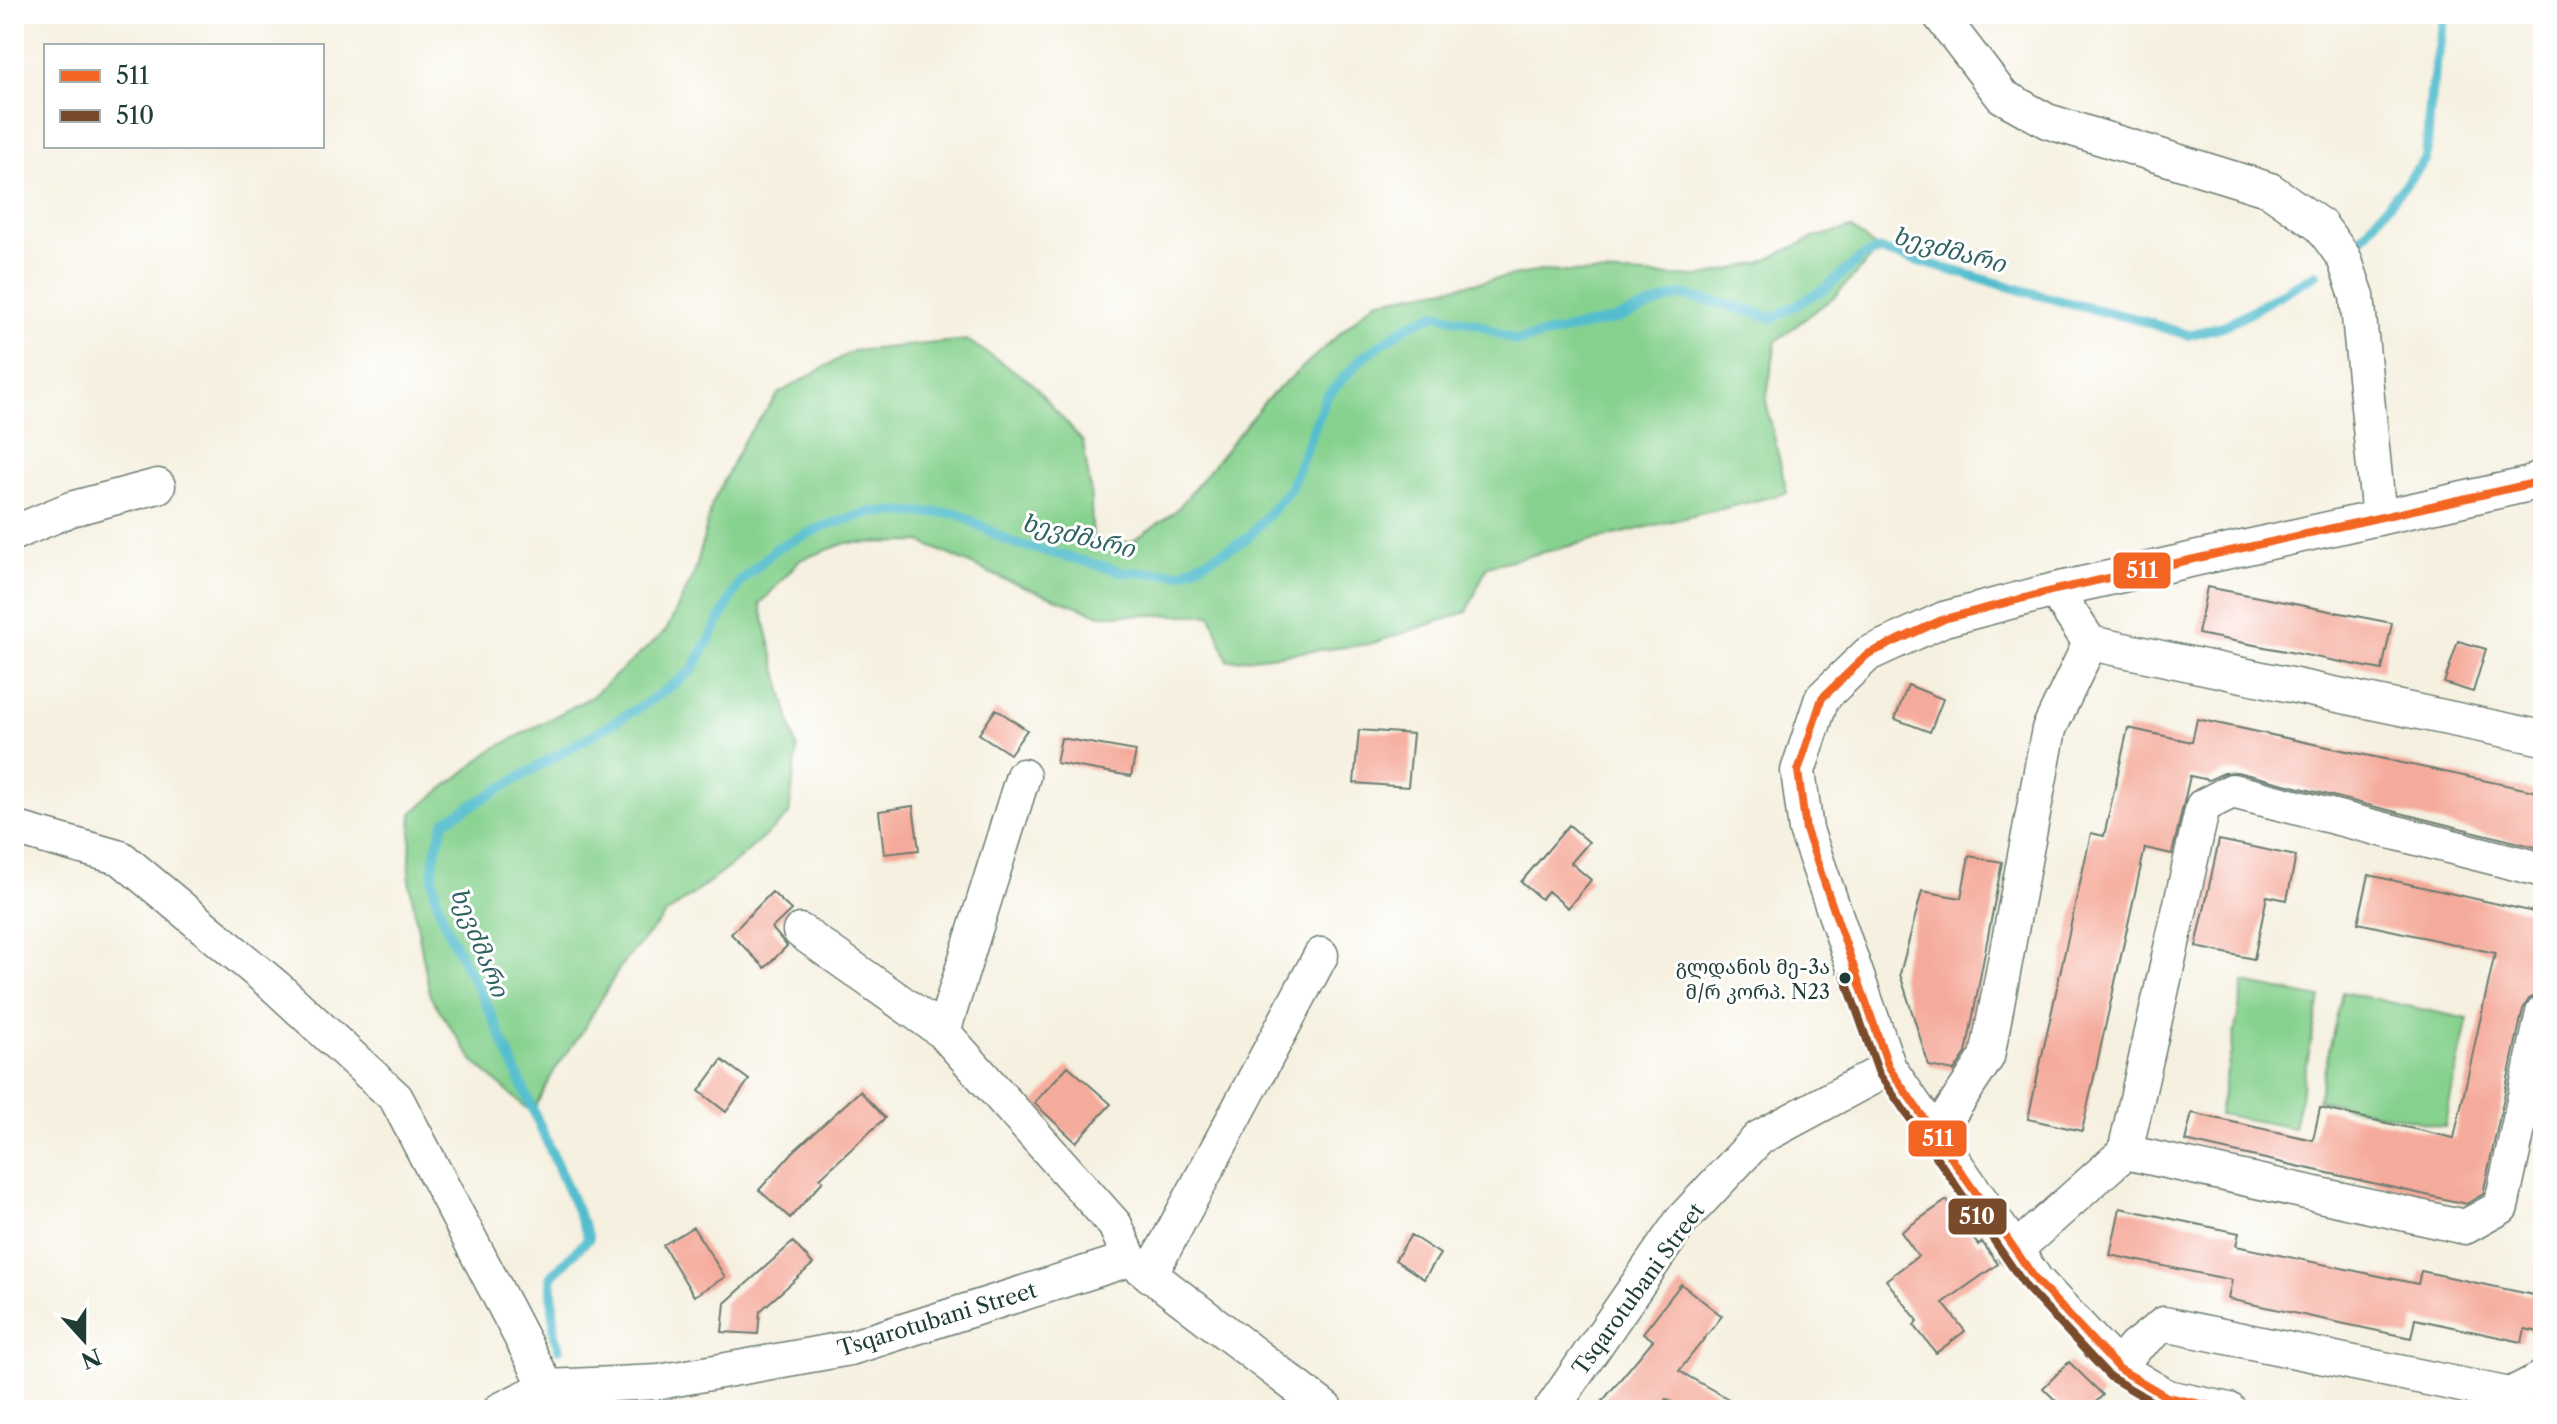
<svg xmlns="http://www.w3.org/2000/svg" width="2557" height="1424" viewBox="0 0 2557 1424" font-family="'Libre Caslon Text','Noto Serif Georgian',serif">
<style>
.green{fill:#86d18e;stroke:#528761;stroke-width:2}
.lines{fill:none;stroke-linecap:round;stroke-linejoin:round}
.stream{stroke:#52bdce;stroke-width:10}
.building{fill:#f5ab9b}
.minor-casing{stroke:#6a7c70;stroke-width:37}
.minor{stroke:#fff;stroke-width:34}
.bus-1-casing{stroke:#fff;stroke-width:14}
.bus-2-casing{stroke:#fff;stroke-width:14}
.bus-1{stroke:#f26522;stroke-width:8}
.bus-2{stroke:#7a4b2a;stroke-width:8}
.bus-dot{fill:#1f3d34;stroke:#fff;stroke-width:3}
.labels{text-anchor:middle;stroke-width:6;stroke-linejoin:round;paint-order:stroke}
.bus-label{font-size:20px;fill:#1f3d34;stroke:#fff;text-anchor:end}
.street-label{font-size:22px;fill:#1f3d34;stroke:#fff}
.water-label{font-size:24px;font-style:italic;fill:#2e6362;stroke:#fff}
.line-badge{stroke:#fff;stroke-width:3}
.badge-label{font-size:22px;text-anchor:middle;font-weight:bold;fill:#fff}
</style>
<rect width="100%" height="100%" fill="#fff"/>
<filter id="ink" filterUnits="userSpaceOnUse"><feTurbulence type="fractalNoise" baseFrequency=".0125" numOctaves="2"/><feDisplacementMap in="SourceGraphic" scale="16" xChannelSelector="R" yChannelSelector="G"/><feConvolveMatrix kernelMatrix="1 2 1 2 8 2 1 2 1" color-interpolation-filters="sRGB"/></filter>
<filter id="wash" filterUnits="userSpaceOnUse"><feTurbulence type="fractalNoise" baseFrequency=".006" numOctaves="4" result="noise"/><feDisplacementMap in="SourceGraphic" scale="32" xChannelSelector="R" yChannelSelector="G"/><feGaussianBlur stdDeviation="1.8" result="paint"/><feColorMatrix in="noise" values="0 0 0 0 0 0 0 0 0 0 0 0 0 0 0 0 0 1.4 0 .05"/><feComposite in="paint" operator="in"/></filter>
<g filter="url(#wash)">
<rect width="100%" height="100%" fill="#f5f0df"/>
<path class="green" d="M1851,228L1879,250L1835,296L1776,341L1766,402L1787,493L1487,566L1467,612L1370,644L1228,661L1211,615H1101L1001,578L921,542L846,543L800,560L760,604L797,750L789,815L732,865L665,915L622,964L582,1032L554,1071L532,1113L475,1063L430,996L409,880L412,813L492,750L591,697L666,631L695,572L712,504L744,440L779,393L853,351L967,340L1031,382L1083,442L1090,487L1093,542H1131L1176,511L1266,400L1376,301L1540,271L1699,277L1760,263L1813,238Z
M2244,983L2320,998L2294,1128L2219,1114Z
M2342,992L2468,1019L2444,1127L2318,1100Z"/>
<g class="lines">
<path class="stream" d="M2357,243L2426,159L2431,93L2445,14
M559,1349L555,1336L551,1276L589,1238C556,1163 524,1089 491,1014C472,972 442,932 434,886C430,863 438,842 445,821L647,703L692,671L740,582L777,548L824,526L871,512L957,513L1010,542L1072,558L1124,572L1182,573L1247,539L1290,489L1326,397L1364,356L1409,325L1436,314L1478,324L1516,341L1616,319L1679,295L1720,303L1773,318L1826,288L1862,257L1879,250L2071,304L2133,318L2188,335L2226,325L2316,274
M574,1408V1410"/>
</g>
<g id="blocks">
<path class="building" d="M2207,587L2392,623L2382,670L2198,634Z
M2458,641L2486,649L2473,692L2444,683Z
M1908,685L1943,699L1930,732L1895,719Z
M996,709L1027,730L1010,754L979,734Z
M2197,719L2543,793V849L2237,772L2224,773L2209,780L2190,776L2172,854L2145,848L2082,1131L2028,1119L2091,833L2104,836L2128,728L2192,742Z
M1359,730L1413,734L1408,787L1354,783Z
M1061,738L1136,751L1131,776L1056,763Z
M913,806L919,850L884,854L879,811Z
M1569,825L1589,842L1571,863L1591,880L1568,908L1548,891L1541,899L1521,882Z
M2219,840L2296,856L2287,900L2267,896L2254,959L2196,947Z
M1969,856L2002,862L1966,1053L1954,1071L1929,1066L1900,974L1922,891L1961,898Z
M2369,875L2543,914V976L2539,994L2529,999L2523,1009L2483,1194L2466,1204L2185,1141L2192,1113L2313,1140L2320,1108L2454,1138L2495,953L2358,923Z
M772,892L791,910L772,928L787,946L765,968L731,934Z
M722,1060L749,1080L726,1112L699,1091Z
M1068,1066L1111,1104L1076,1142L1034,1103Z
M860,1091L885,1118L820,1178L823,1181L790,1218L759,1190L794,1151Z
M1947,1200L1978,1245L1982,1242L1998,1264L1943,1303L1965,1331L1936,1353L1914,1325L1918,1321L1886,1280L1918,1256L1901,1232Z
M2120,1208L2239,1233L2236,1246L2418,1284L2421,1271L2543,1297V1333L2525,1329L2522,1342L2415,1319L2411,1338L2228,1299L2232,1280L2110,1255Z
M693,1227L725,1277L694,1296L663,1245Z
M1411,1235L1440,1254L1424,1279L1395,1260Z
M793,1242L813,1264L760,1311L758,1334L722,1332L725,1303Z
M1681,1284L1722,1316L1679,1371L1748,1410H1686L1666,1399L1657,1410H1595L1653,1340L1643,1333Z
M2069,1362L2103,1395L2088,1410H2065L2043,1388Z"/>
</g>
</g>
<g filter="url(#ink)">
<use href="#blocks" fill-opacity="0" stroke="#6a7c70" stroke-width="2"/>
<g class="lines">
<g class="minor-casing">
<path id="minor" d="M1939,14L2002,96L2047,121L2270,190L2321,226L2344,258L2357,296L2379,518
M14,533L71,509L158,486
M2055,590L2090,643L2543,738
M14,828L121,858L276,987L396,1098L547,1387
M800,931L943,1032L1115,1225L1130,1259
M943,1032L1023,776
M1935,1136L1987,1057L2049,729L2090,643
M2125,1152L2465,1227L2501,1207L2543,1013
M2014,1251L2125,1152L2203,806L2232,791L2543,870
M1150,1275L1321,955
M2118,1368L2135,1347L2164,1324L2510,1395L2543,1378
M500,1410L547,1387L659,1382L850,1348L1130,1259L1327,1410
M1551,1410L1682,1220L1759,1138L1889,1068
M2229,1410L2167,1397L2118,1368L2036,1280L1889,1068L1806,830L1798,771L1822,698L1868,654L1944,619L2055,590L2530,484L2543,476"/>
</g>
<use href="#minor" class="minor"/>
<g class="bus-1-casing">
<path id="bus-1" d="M2229,1410L2167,1397L2118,1368L2036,1280L1889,1068L1806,830L1798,771L1822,698L1868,654L1944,619L2055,590L2530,484L2543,476"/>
</g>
<g class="bus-2-casing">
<path id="bus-2" d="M1844,975L1879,1074L2026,1287L2110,1377L2161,1407L2171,1410"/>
</g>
<use href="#bus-1" class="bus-1"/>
<use href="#bus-2" class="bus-2"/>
</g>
</g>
<circle class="bus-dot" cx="1845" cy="978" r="7"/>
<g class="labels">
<g class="bus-label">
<text x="1830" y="974">გლდანის მე-3ა<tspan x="1830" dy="25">მ/რ კორპ. N23</tspan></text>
</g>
<g class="street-label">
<text transform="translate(1638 1289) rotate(-54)" y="8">Tsqarotubani Street</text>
<text transform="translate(937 1319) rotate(-17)" y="8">Tsqarotubani Street</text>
</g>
<g class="water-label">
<text transform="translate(1949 250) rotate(15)" y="8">ხევძმარი</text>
<text transform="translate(1078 536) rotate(14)" y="8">ხევძმარი</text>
<text transform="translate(479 942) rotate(68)" y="8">ხევძმარი</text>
</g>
</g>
<g class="line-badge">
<rect x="2112" y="551" width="60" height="39" rx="8" fill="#f26522"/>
<rect x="1907" y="1119" width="61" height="39" rx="8" fill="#f26522"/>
<rect x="1947" y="1197" width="61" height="39" rx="8" fill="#7a4b2a"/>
</g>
<g class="badge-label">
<text x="2142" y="578">511</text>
<text x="1938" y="1146">511</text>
<text x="1977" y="1224">510</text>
</g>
<rect width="2557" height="1424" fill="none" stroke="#fff" stroke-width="48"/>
<rect x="44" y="44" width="280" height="104" fill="#ffffff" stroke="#a5b1ae" stroke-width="2"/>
<rect x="60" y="70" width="40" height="12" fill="#f26522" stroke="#a5b1ae" stroke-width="2"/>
<text x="116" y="84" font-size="24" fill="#1f3d34">511</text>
<rect x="60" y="110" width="40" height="12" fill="#7a4b2a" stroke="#a5b1ae" stroke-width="2"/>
<text x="116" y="124" font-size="24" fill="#1f3d34">510</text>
<g transform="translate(84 1340) rotate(159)" stroke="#ffffff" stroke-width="6" paint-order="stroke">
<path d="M0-6L14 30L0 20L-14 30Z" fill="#1f3d34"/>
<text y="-12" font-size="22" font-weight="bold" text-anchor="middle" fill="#1f3d34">N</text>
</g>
</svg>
